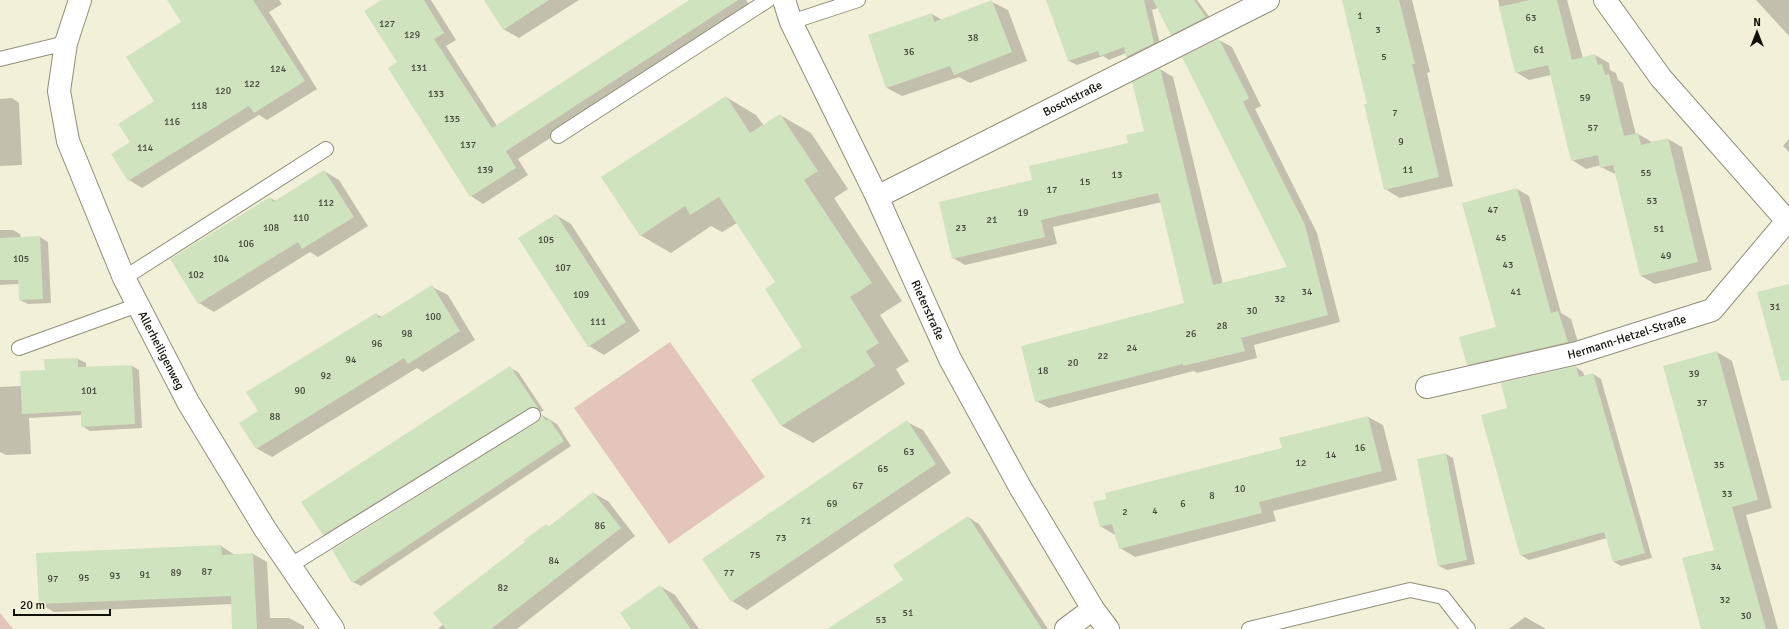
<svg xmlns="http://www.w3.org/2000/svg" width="1789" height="629" viewBox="0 0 1789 629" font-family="Signika,sans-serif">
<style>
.green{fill:#e3c5bb}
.shadow{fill:#0003}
.building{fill:#cfe3be}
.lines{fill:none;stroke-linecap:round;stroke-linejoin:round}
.lane-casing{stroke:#928f7a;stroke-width:16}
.street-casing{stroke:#928f7a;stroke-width:24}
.lane{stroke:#fff;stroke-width:14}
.street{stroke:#fff;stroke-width:22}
.labels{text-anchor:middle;stroke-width:3;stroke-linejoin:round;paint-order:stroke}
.number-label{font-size:10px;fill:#414636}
.street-label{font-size:12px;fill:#121109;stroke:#f3f0d9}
</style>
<rect width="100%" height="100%" fill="#f3f0d9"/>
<path class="green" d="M670,342L765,477L669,544L574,408Z
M0,613L13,629H0Z"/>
<path class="shadow" d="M169,0H279L282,4L269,12L317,89L267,120L259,115L142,188L129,180L131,142L155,102L183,22Z
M383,0H431L456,40L446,46L497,126L691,0H746L751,7L518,159L528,175L483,204L471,196L399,62Z
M485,0H579L519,38L503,29Z
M1047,0H1197L1213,22L1179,39L1171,34L1158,8L1152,10L1161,48L1135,61L1127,57L1126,53L1109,60L1103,56L1077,65L1069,61Z
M1343,0H1412L1430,72L1427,73L1453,186L1400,198L1385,189L1368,104Z
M1498,0H1567L1583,58L1595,55L1609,63L1610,70L1616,73L1618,80L1623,83L1636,135L1638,134L1652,142L1668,139L1682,147L1712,270L1655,284L1641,276L1617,175L1601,167V165L1586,169L1572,160L1551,75L1529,80L1516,72Z
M1756,0H1789V36Z
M992,2L1008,10L1027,61L970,83L959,77L902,96L887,88L932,14L942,20Z
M1219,40L1232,47L1261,106L1255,109L1317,233L1340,322L1254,345L1257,358L1197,373L1194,371L1049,408L1036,401L1186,304L1162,202L1053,227L1057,244L965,265L953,258L1034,180L1129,144L1145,131L1160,69L1173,77L1223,284L1288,267Z
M726,97L756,115L764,126L780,115L811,133L848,189L834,198L902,301L880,315L909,361L896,369L905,384L813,443L782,426L752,380L804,347L776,282L737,223L722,232L711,226L671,253L640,235Z
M12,98L19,103L22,165L0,166V99Z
M1789,139V152L1783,146Z
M324,171L339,180L368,226L318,257L310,252L214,312L199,303L171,259L270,198L276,201Z
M1517,189L1529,196L1561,313L1571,319L1580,349L1480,372L1468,365L1497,328Z
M556,215L571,224L640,331L604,355L589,346Z
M0,230H13L20,234L21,238L40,237L48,242L51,303L28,304L20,300L19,284L0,285Z
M432,287L448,295L475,340L423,372L417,368L272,457L256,448L260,411L376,314L382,317Z
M1717,352L1732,361L1772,508L1746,515L1778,629H1703L1715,550Z
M78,359L86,363V368L132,366L139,370L142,428L90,431L82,426V415L29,418L31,454L6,455L0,452V387L21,386L46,371Z
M1576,367L1583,372L1585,377L1593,374L1601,379L1652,558L1621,566L1614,562L1607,538L1529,560L1521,555L1509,408Z
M510,368L518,372L544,411L537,412L331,539L323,535Z
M542,415L557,424L571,446L361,586L353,582L542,419Z
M1368,417L1383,425L1397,480L1273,511L1276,521L1135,557L1120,548L1115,535L1100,526L1283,449L1280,438Z
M907,422L923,430L951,473L747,610L732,601Z
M1446,454L1453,458L1475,564L1447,570L1439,566Z
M593,493L608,501L635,536L517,629H438L546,525L549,527Z
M968,517L979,524L1048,629H828L905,580Z
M221,546L235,555L253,554L267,562L270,618H289L304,626V629H233L232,604L54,612L40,604Z
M660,586L675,595L699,629H633Z
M1525,617L1546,629H1509Z"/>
<path class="building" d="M167,0H253L305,81L254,113L249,106L128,181L111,154L130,142L118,124L154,101L126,57L181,22Z
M381,0H424L444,33L434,39L492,128L689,0H738L506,151L516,168L470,197L388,68L397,62L364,11Z
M484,0H549L503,30Z
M992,0L1012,52L954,75L950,66L886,88L868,35L932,13L934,22Z
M1046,0H1144L1154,43L1126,57L1124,47L1100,56L1098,51L1068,61Z
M1153,0H1194L1206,17L1171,35Z
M1342,0H1399L1415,64H1412L1439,177L1384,190L1364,104H1367Z
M1529,0H1557L1572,60L1595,54L1598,65L1602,64L1605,75L1609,74L1624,136L1638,133L1641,145L1668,138L1698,262L1640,276L1613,165L1600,168L1598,155L1571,161L1548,65L1515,73L1499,7Z
M1219,39L1249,98L1243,102L1305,225L1328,315L1241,338L1245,351L1183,366V364L1035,402L1021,346L1184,303L1158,193L1041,220L1045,237L952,259L939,202L1032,180L1029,166L1128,143L1126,135L1144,131L1132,82L1160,68L1213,285L1287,267L1182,57Z
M726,96L750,133L780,114L818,171L804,180L872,283L850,297L879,343L866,351L875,366L781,426L751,380L802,347L765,289L775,282L719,197L690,215L685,206L640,236L601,177Z
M324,170L354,217L302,249L298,242L198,304L170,259L270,197L273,202Z
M1517,188L1551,313L1558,311L1568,342L1467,365L1459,337L1496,327L1462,203Z
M556,214L626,322L588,347L518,238Z
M40,236L43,299L19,300L18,280H0V238Z
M1789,284V380L1781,381L1757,292Z
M432,285L460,331L408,364L404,358L256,449L239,423L258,411L246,392L376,313L379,318Z
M1717,351L1758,500L1732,507L1766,629H1701L1682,558L1714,550L1663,366Z
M78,358V367L132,365L135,424L81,427V411L22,414L20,371L45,370L44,359Z
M510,366L538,408L533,407L529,408L323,535L301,502Z
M1576,366L1579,377L1593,373L1645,553L1613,562L1604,532L1520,556L1481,415L1507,408L1501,383Z
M541,413L546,421L549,419L564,441L352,583L332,550L537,422L541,419Z
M1368,416L1382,471L1259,502L1262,513L1119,549L1112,524L1100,527L1093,502L1106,499L1105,493L1282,448L1279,438Z
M907,420L936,464L731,602L702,559Z
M1446,453L1467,560L1438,566L1417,459Z
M593,492L621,528L491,629H446L433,613L525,542L524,540L546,524L548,527Z
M968,516L1042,629H827L903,580L893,565Z
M221,545L222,555L253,553L257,629H232L231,596L39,604L36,553Z
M660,585L691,629H631L620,613Z"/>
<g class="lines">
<g class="lane-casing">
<path id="lane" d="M791,22L858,0
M0,59L66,43
M558,136L768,0
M124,278L326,149
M19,348L138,305
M291,565L533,415
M1249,629L1410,590L1443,597L1468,629"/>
</g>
<g class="street-casing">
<g id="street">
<path id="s1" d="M80,0L66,43L59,91L68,141L124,278L188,402L265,529L333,629"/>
<path id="s2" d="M784,0L791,22L877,197L950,359L1020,487L1093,609L1108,629"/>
<path d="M1605,0L1661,78L1789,223"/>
<path id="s3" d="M877,197L1268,0"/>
<path id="s4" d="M1427,387L1577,353L1712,310L1787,221"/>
<path d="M1066,629L1093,609"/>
</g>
</g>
<use href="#lane" class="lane"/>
<use href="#street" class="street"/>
</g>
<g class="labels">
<g class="number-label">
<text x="1360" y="19">1</text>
<text x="1531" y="21">63</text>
<text x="387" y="27">127</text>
<text x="1378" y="33">3</text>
<text x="412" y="38">129</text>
<text x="973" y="41">38</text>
<text x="1539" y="53">61</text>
<text x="909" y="55">36</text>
<text x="1384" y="60">5</text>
<text x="419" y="71">131</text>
<text x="278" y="72">124</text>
<text x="252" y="87">122</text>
<text x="223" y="94">120</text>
<text x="436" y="97">133</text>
<text x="1585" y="101">59</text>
<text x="199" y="109">118</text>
<text x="1395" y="116">7</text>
<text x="452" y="122">135</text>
<text x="172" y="125">116</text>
<text x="1593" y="131">57</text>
<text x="1401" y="145">9</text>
<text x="468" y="148">137</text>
<text x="145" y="151">114</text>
<text x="485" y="173">139</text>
<text x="1408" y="173">11</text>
<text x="1646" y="176">55</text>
<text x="1117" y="178">13</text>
<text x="1085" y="185">15</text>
<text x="1052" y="193">17</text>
<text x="1652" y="204">53</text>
<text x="326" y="206">112</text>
<text x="1493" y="213">47</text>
<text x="1023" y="216">19</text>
<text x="301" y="221">110</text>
<text x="992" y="223">21</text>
<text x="271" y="231">108</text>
<text x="961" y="231">23</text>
<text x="1659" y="232">51</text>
<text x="1501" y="241">45</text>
<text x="546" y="243">105</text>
<text x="246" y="247">106</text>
<text x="1666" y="259">49</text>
<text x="21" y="262">105</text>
<text x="221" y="262">104</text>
<text x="1508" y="268">43</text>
<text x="563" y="271">107</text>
<text x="196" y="278">102</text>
<text x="1307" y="295">34</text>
<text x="1516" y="295">41</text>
<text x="581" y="298">109</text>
<text x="1280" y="302">32</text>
<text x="1775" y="310">31</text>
<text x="1252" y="314">30</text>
<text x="433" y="320">100</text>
<text x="598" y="325">111</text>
<text x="1222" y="329">28</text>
<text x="407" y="337">98</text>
<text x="1191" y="337">26</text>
<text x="377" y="347">96</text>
<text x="1132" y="351">24</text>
<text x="1103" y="359">22</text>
<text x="351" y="363">94</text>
<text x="1073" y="366">20</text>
<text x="1043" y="374">18</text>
<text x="1694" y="377">39</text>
<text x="326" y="379">92</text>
<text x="89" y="394">101</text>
<text x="300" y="394">90</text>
<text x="1702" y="406">37</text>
<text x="275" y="420">88</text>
<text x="1360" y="451">16</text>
<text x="909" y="455">63</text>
<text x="1331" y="458">14</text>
<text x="1301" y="466">12</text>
<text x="1719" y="468">35</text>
<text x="883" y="472">65</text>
<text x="858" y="489">67</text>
<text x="1240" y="492">10</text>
<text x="1727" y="497">33</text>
<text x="1212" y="499">8</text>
<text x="832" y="507">69</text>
<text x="1183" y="507">6</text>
<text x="1155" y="514">4</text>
<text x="1125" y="515">2</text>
<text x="806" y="524">71</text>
<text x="600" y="529">86</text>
<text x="781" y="541">73</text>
<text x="755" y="558">75</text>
<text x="554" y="564">84</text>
<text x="1716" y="570">34</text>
<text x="207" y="575">87</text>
<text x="176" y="576">89</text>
<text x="729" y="576">77</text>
<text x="145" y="578">91</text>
<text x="115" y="579">93</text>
<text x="84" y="581">95</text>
<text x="53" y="582">97</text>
<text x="503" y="591">82</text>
<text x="1725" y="603">32</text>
<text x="908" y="616">51</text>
<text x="1746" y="619">30</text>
<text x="881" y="623">53</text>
</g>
<g class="street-label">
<text dy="4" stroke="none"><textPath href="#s3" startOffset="219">Boschstraße</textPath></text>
<text dy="4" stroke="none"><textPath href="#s2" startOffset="342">Rieterstraße</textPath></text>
<text dy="4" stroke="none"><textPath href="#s4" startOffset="206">Hermann-Hetzel-Straße</textPath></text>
<text dy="4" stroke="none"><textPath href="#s1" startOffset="374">Allerheiligenweg</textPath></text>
</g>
</g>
<g transform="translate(1757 32)" stroke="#f3f0d9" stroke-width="3" paint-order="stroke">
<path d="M0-3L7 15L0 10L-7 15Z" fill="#121109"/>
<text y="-6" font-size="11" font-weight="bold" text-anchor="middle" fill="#121109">N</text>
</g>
<path d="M14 609v6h96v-6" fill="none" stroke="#121109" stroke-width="2"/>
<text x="20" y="609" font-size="12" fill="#121109" stroke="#f3f0d9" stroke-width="3" paint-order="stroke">20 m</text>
</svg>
